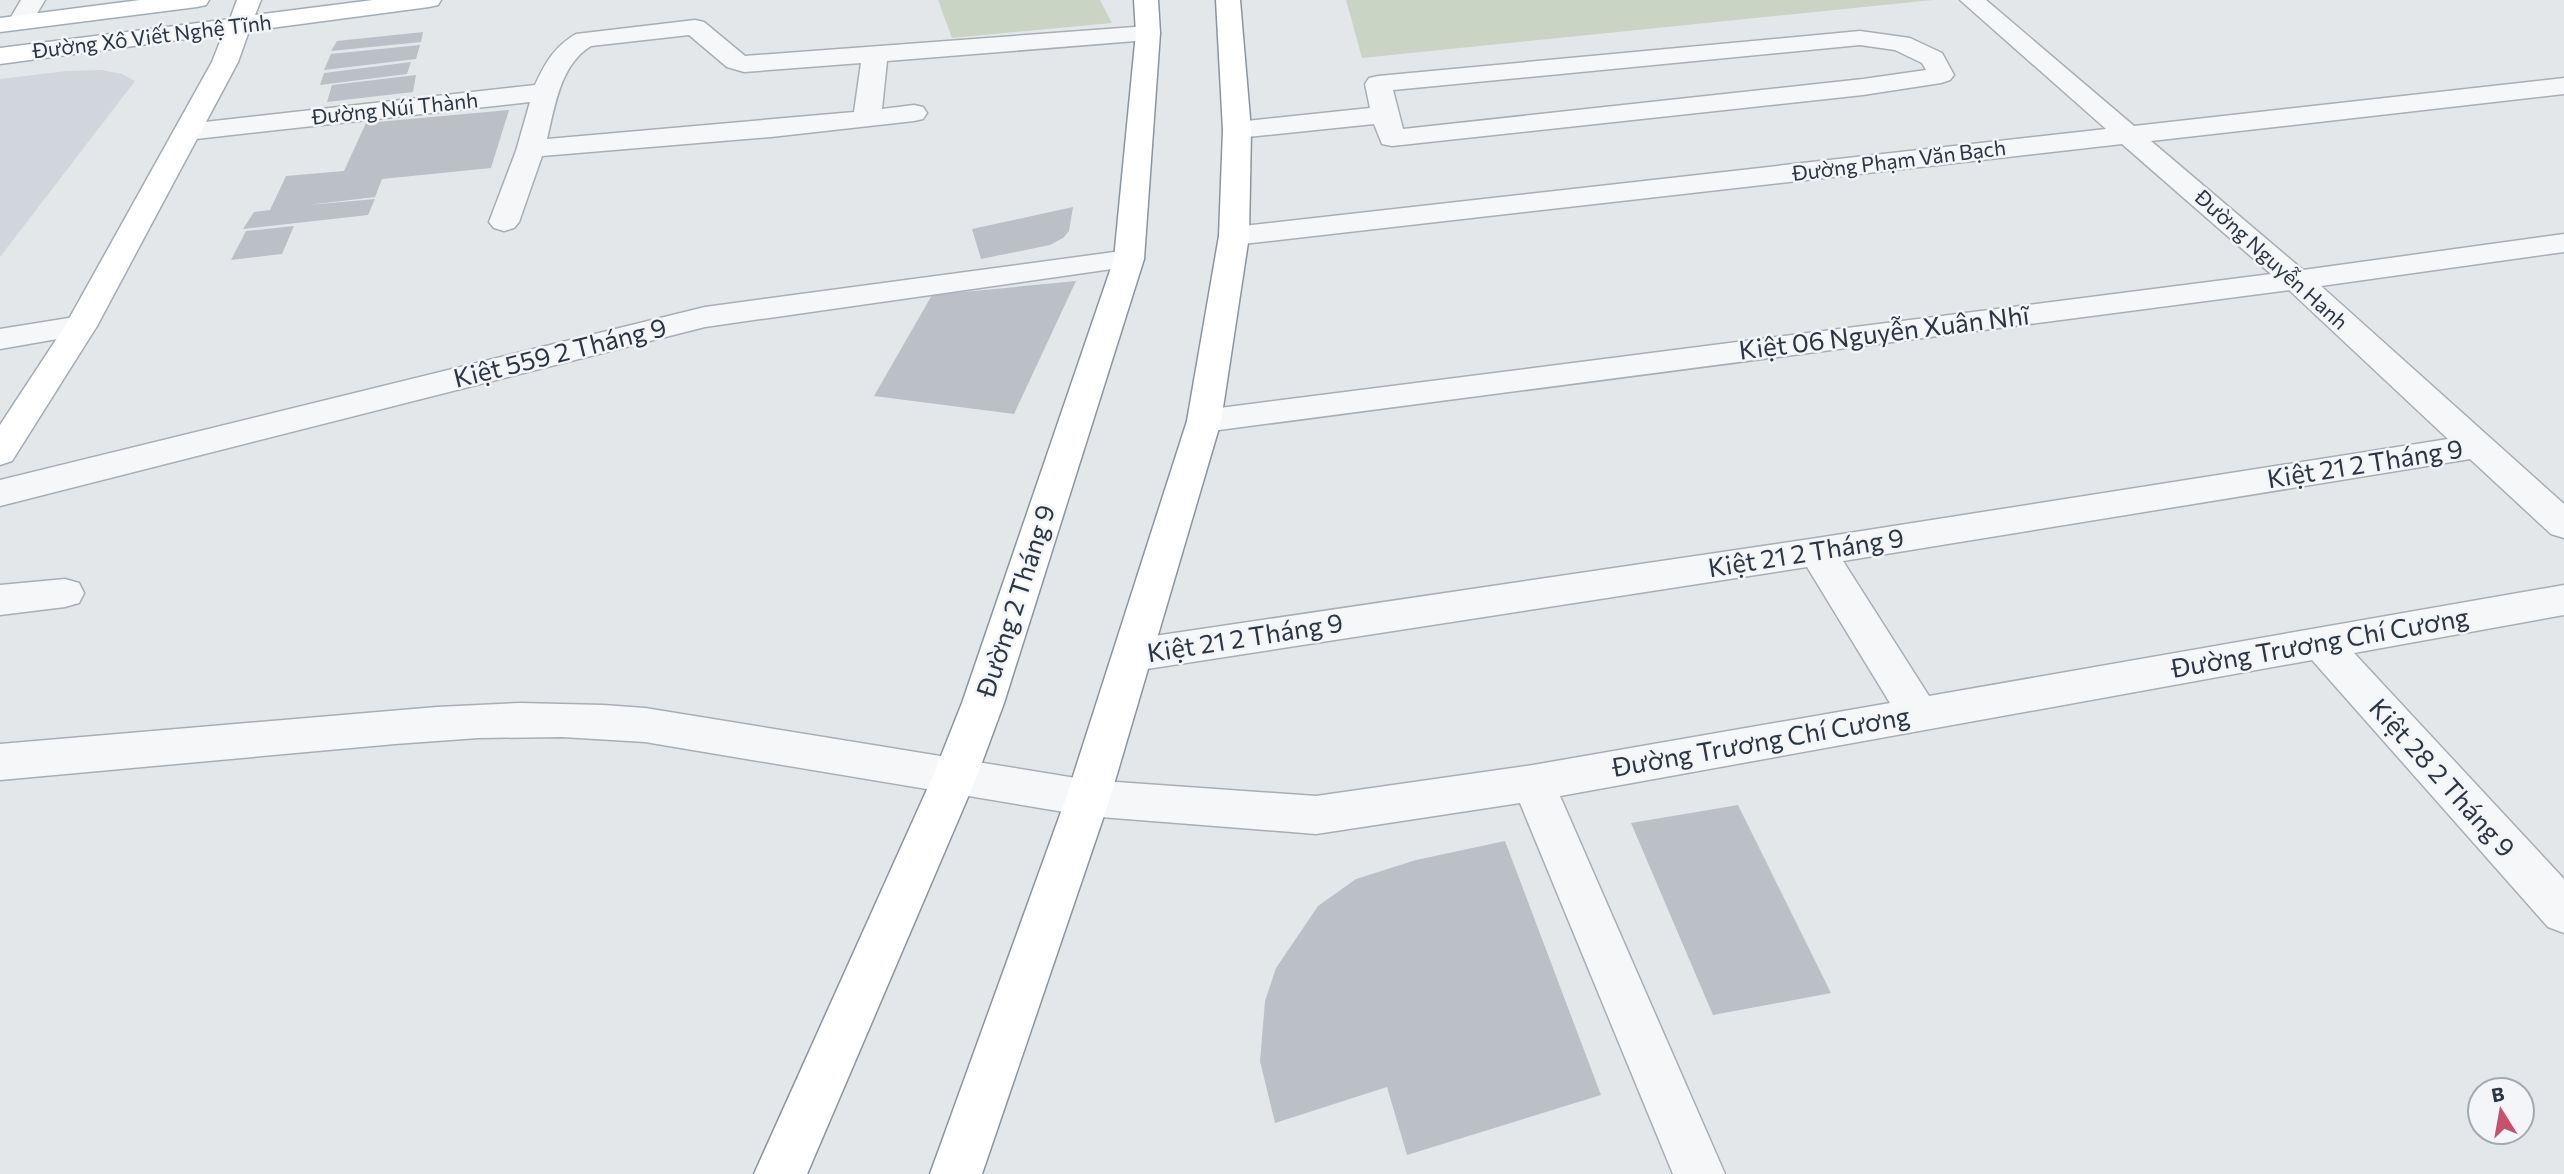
<svg xmlns="http://www.w3.org/2000/svg" width="2564" height="1174" viewBox="0 0 2564 1174" font-family="Commissioner,sans-serif">
<style>
.built{fill:#d1d6dc}
.green{fill:#cad4c5}
.building{fill:#bbc0c7}
.lines{fill:none;stroke-linecap:round;stroke-linejoin:round}
.minor-casing{stroke:#a8aeb4;stroke-width:3}
.major-casing{stroke:#a3acb5;stroke-width:3}
.highway-casing{stroke:#8b95a0;stroke-width:3}
.minor{fill:#f6f7f9;fill-rule:evenodd}
.major{fill:#fff;fill-rule:evenodd}
.highway{fill:#fff;fill-rule:evenodd}
.labels{text-anchor:middle;stroke-width:5;stroke-linejoin:round;paint-order:stroke}
.far-street-label{font-size:21px;fill:#2c3642;stroke:#f3f5f8}
.street-label{font-size:26px;fill:#2c3642;stroke:#f3f5f8}
</style>
<rect width="100%" height="100%" fill="#e3e7ea"/>
<path class="built" d="M101,70L122,74L135,81L0,257V79L66,71Z"/>
<path class="green" d="M938,0H1100L1112,23L952,38Z
M1346,0H1933L1362,58Z"/>
<path class="building" d="M423,32L421,42L331,51L337,41Z
M420,45L416,59L324,70L331,54Z
M411,62L407,74L320,85L324,73Z
M416,75L413,92L327,102L332,85Z
M509,110L491,168L382,179L375,197L308,205L375,199L368,215L243,229L254,212L270,210L286,176L344,171L366,123Z
M1073,207L1069,231L1063,238L1050,245L981,259L972,229Z
M294,226L282,254L231,260L246,231Z
M1076,281L1014,414L874,396L932,295Z
M1738,805L1831,993L1713,1015L1631,823Z
M1505,841L1601,1095L1407,1155L1387,1087L1275,1123L1260,1061L1265,1001L1276,968L1318,906L1356,879L1416,860Z"/>
<g class="lines">
<g class="minor-casing">
<path id="minor" d="M21,0H45L29,27L20,29L11,27L8,22Z
M1960,0H1986L2134,126L2564,78V94L2151,141L2303,270L2564,234V252L2321,286L2564,504V538L2551,534L2470,459L1843,561L1929,696L2564,585V615L2354,653L2564,879V933L2548,927L2312,660L1560,796L1725,1174H1673L1520,803L1316,834L1088,816L645,742L562,737L478,738L395,744L0,780V744L437,707L520,703L603,705L645,708L1088,780L1316,796L1533,765L1890,703L1807,567L1134,671L1120,666L1114,655L1120,644L1134,639L1817,538L2448,439L2289,290L1204,432L1192,429L1187,421L1192,413L1204,410L2271,274L2122,144L1234,245L1223,242L1219,236L1223,230L1234,227L2106,129Z
M695,20L704,22L745,56L1148,26L1157,28L1160,33L1157,38L1148,40L887,61L882,109L914,105L923,107L927,113L923,119L914,121L771,137L542,156L519,222L514,228L504,231L494,228L489,222L516,151L530,102L187,140L177,138L173,132L177,126L187,124L535,85C545,63 555,46 576,34ZM689,35L727,67L744,72L861,63L854,112L547,139C555,106 560,65 591,46Z
M1860,31L1910,38L1942,53L1954,75L1950,80L1941,83L1863,95L1392,146L1382,144L1374,124L1237,138L1227,136L1223,130L1227,124L1237,122L1370,108L1365,84L1369,78L1378,76ZM1860,45L1895,50L1922,63L1926,70L1863,79L1403,129L1393,90Z
M1129,250L1140,253L1144,259L1140,265L705,327L0,506V480L705,307Z
M81,316L92,319L97,326L92,333L0,349V329Z
M65,579L79,583L84,593L79,603L65,607L0,615V585Z"/>
</g>
<g class="major-casing">
<path id="major" d="M140,0H209L206,5L197,7L0,32V18Z
M237,0H261L255,15L373,0H441L438,5L429,7L249,31L238,62L97,326L12,461L0,465V425L65,326L212,62L223,34L0,64V48L230,19Z"/>
</g>
<g class="highway-casing">
<path id="highway" d="M1134,0H1158L1160,33L1144,259L1004,703L977,776L807,1174H754L933,776L962,703L1114,259L1136,33Z
M1216,0H1240L1251,130L1249,236L1221,421L1110,798L982,1174H930L1066,798L1187,421L1219,236L1223,130Z"/>
</g>
<use href="#minor" class="minor"/>
<use href="#major" class="major"/>
<use href="#highway" class="highway"/>
</g>
<g class="labels">
<g class="far-street-label">
<text transform="translate(152 37) rotate(-7)" y="7">Đường Xô Viết Nghệ Tĩnh</text>
<text transform="translate(395 109) rotate(-6)" y="7">Đường Núi Thành</text>
<text transform="translate(1899 161) rotate(-7)" y="7">Đường Phạm Văn Bạch</text>
<text transform="translate(2271 260) rotate(42)" y="7">Đường Nguyễn Hanh</text>
</g>
<g class="street-label">
<text transform="translate(1884 333) rotate(-7)" y="9">Kiệt 06 Nguyễn Xuân Nhĩ</text>
<text transform="translate(560 353) rotate(-14)" y="9">Kiệt 559 2 Tháng 9</text>
<text transform="translate(2365 464) rotate(-9)" y="9">Kiệt 21 2 Tháng 9</text>
<text transform="translate(1806 553) rotate(-9)" y="9">Kiệt 21 2 Tháng 9</text>
<text transform="translate(1016 601) rotate(-72)" y="9">Đường 2 Tháng 9</text>
<text transform="translate(1245 638) rotate(-9)" y="9">Kiệt 21 2 Tháng 9</text>
<text transform="translate(2320 643) rotate(-10)" y="9">Đường Trương Chí Cương</text>
<text transform="translate(1761 742) rotate(-10)" y="9">Đường Trương Chí Cương</text>
<text transform="translate(2442 778) rotate(48)" y="9">Kiệt 28 2 Tháng 9</text>
</g>
</g>
<g transform="translate(2501 1111) rotate(349)"><circle r="33" fill="#f3f5f8" stroke="#a3a9af" stroke-width="2"/>
<path d="M0-5L12 26L0 18L-12 26Z" fill="#c7516d"/>
<text y="-10" font-size="19" font-weight="bold" text-anchor="middle" fill="#2c3642">B</text>
</g>
</svg>
